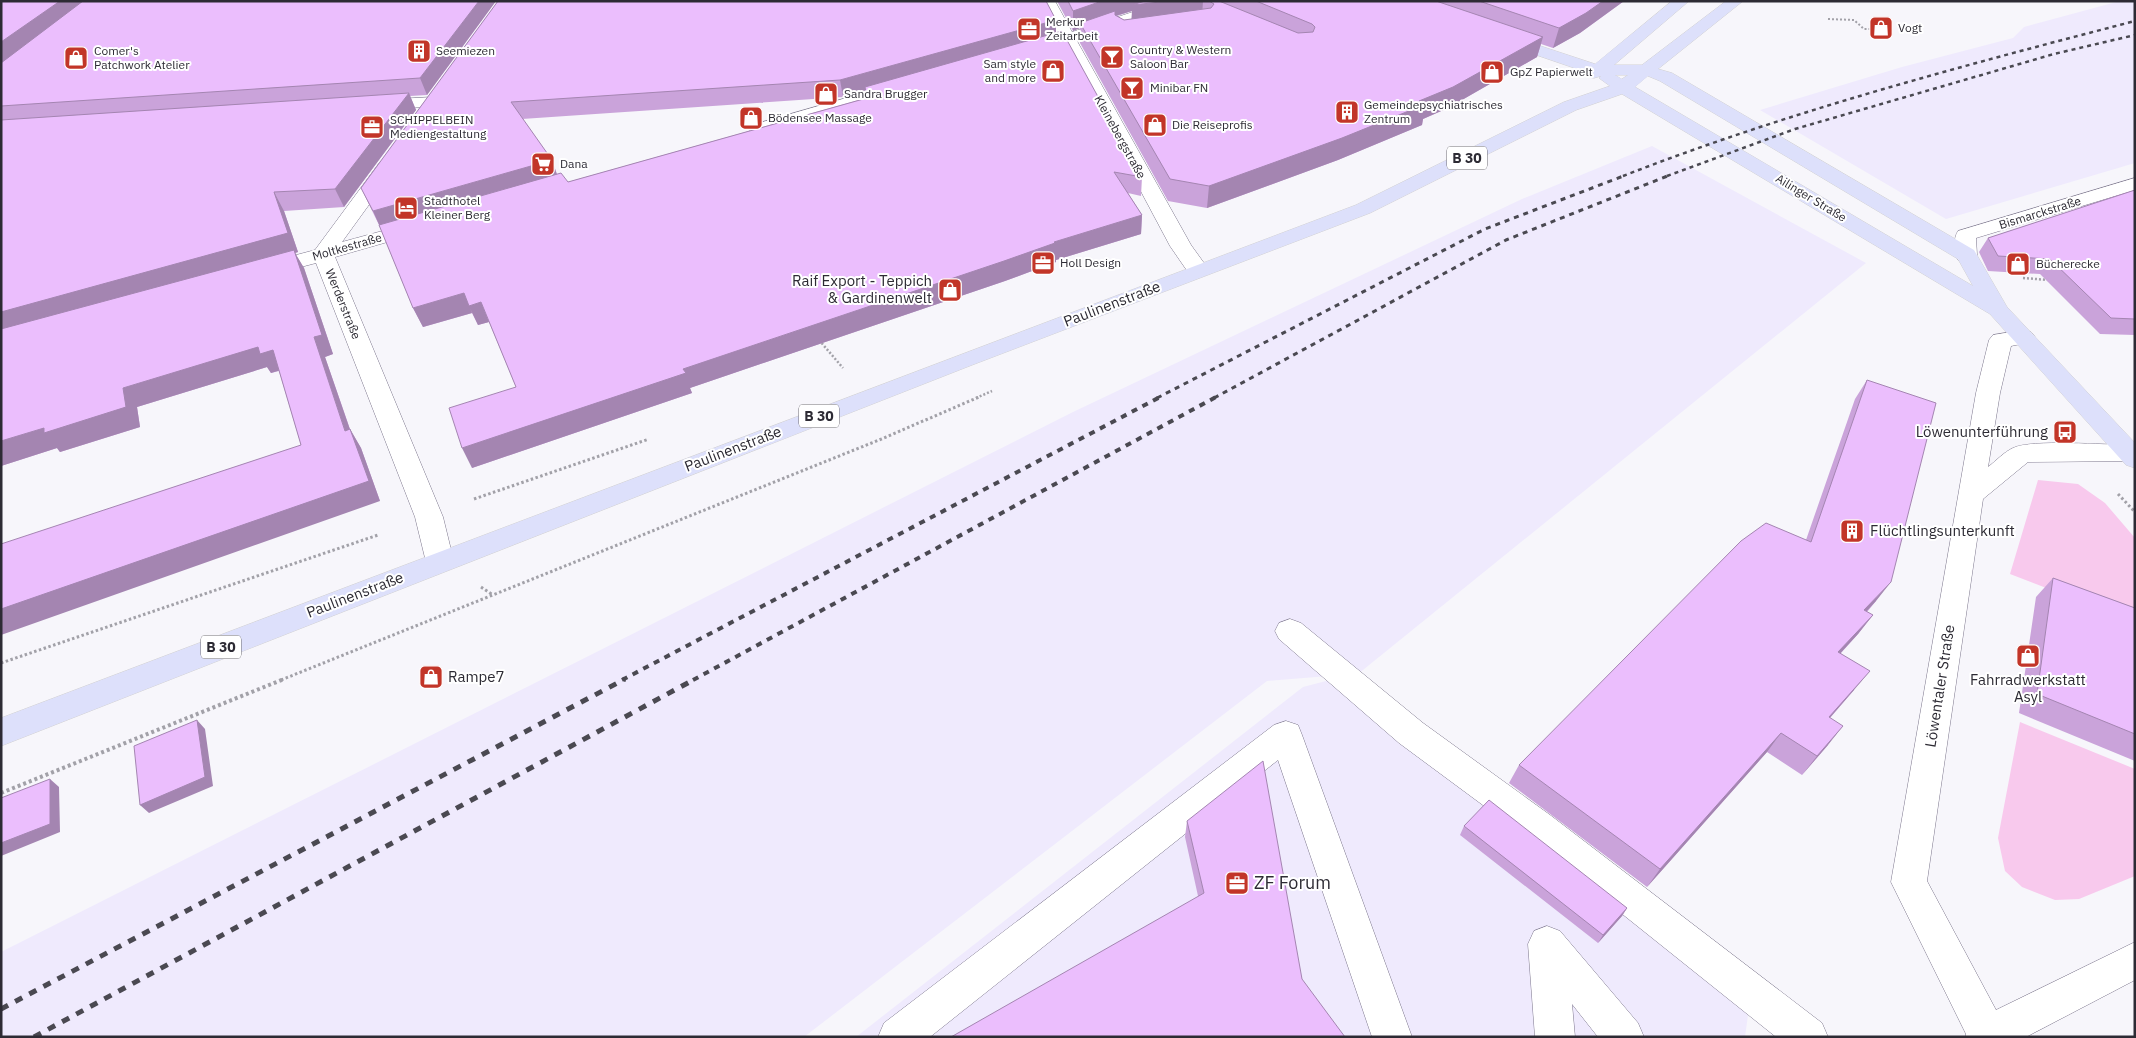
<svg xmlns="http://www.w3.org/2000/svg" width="2136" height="1038" viewBox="0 0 2136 1038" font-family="'IBM Plex Sans',sans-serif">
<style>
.built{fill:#efeafd}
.green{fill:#f8c9ed}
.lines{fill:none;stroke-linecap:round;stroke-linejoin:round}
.minor-casing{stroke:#7c768c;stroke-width:1}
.major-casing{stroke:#d1d0d2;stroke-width:1}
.path-far3{stroke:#a2a1a8;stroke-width:2;stroke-dasharray:2 2;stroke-linecap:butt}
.path-far2{stroke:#a2a1a8;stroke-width:2.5;stroke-dasharray:2 2;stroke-linecap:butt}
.path-far1{stroke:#a2a1a8;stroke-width:3;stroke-dasharray:2.5 2.5;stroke-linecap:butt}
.path{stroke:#a2a1a8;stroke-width:4;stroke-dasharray:3 3;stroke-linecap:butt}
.minor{fill:#fff;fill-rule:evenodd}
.major{fill:#dde0fb;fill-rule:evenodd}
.rail-far3{stroke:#4a4951;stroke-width:2.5;stroke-dasharray:4 4;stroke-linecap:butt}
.rail-far2{stroke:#4a4951;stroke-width:3;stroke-dasharray:5 5;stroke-linecap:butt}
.rail-far1{stroke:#4a4951;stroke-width:4;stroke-dasharray:6 6;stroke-linecap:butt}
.rail{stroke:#4a4951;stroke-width:5;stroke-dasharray:8 8;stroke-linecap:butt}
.wall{fill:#caa3da;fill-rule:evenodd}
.shaded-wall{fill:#a485b1}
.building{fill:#ebbefd;stroke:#a485b1}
.labels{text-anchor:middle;stroke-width:4;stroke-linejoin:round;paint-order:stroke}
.far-poi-label{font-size:12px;fill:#2d2b34;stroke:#fff;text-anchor:start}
.far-street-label{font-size:12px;fill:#2d2b34;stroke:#fff}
.shield{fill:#fff;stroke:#6c6b71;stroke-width:1}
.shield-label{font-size:14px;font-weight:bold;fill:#2d2b34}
.poi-label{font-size:15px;fill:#2d2b34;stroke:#fff;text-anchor:end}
.street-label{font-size:15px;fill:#2d2b34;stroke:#fff}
.near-poi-label{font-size:18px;fill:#2d2b34;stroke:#fff;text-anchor:start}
</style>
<rect width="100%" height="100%" fill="#f7f6fb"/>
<path class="built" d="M2120,1H2135V163L1946,219L1760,110L1902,67L2013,38L2024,27Z
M1652,146L1866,263L1358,674L1753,978L1745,1037H856L1303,687L1353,674L1267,681L804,1037H1V952L1073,412L1522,199Z"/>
<path class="green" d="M2038,480L2078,484L2105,503L2135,538V622L2010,574Z
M2020,722L2135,769V876L2079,899L2055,900L2022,887L2005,871L1998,838Z"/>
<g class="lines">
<g class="minor-casing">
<path id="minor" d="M1039,1H1055L1072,32L1166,1H1189L1187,4L1077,41L1191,245L1209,270L1206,275L1198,276L1190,275L1170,246L1063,45L1032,55L1026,53L1024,50L1026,47L1058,36Z
M902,82L908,83L911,87L908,91L758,134L752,133L749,129L752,125Z
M434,97L440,98L443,102L440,106L377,110L371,109L368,105L371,101L377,100Z
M387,160L394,162L397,166L342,242L419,221L426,223L429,227L426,231L335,257L443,517L454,562L450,569L440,572L430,569L426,562L415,517L316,263L263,277L255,276L252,271L255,266L315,250L380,162Z
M2135,178V190L1976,238L1977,255L1974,260L1966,261L1958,260C1954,252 1953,238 1958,231Z
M2023,330L2031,332L2035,337L2031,342L2011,346L2000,393L1988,467C1996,461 2004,452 2013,448C2031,439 2106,445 2130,445L2135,447V461L2028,462L1983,499L1927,881L1996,1010L2135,942V980L2026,1037H1965L1966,1034L1891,882L1976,393L1989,340L1993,335Z
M1290,619L1301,623L1423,723L1550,815L1822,1023L1828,1037H1776L1526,837L1399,743L1279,639L1275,631L1279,623Z
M1286,721L1298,725L1302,735L1412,1037H1372L1278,760L930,1037H878L884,1023L1274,725Z
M1547,926L1560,931L1638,1023L1644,1037H1598L1572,1004L1575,1037H1535L1528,944L1534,931Z"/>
</g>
<g class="major-casing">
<path id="major" d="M1672,1H1689L1614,65H1642L1726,1H1743L1658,69L1672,73L1974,250L2007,307L2135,443V468L2126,465L1990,314L1622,94L1576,110L1370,213L972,365L1,746V718L1356,205L1564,102L1610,86L1599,78L1601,76L1594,78L1588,77L1586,72L1498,42L1496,39L1498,36H1510L1595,64ZM1615,75H1628L1622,79ZM1648,76L1660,81L1958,259L1973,286L1635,87Z"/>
</g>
<path class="path-far3" d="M1828,19L1854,20L1864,29H1871"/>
<path class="path-far2" d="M2023,278L2049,280
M819,340L843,368
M976,398L992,391"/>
<path class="path-far1" d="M2118,494L2135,512
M474,499L649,439
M481,587L493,595
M1,663L378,535
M281,680L879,440L979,397"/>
<path class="path" d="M1,793L284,679"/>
<use href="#minor" class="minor"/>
<use href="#major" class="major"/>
<path class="rail-far3" d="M1623,176C1790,111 1962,66 2135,21
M1667,176L1795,129L2054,54L2135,35"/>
<path class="rail-far2" d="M1157,398L1485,229L1626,175
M1214,398L1506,240L1670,175"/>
<path class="rail-far1" d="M622,680L1160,397
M693,680L1216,397"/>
<path class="rail" d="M1,1009L625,679
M34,1037L695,679"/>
</g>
<path class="wall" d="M1,1H496L427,95L410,96L416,110L344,207L284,211L298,252L295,253L304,268L333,354L325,357L350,429L361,448L380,501L301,445L279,371L271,373L267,367L137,407L140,427L60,452L57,448L1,466Z
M498,1L1056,33L1142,177L1141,196L1128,193L1142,215L1141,234L1056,260V262L1005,281L690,388L692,393L472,468L516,387L489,322L478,325L472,313L423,327L413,308L379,225L361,188ZM865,90L866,98L568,182L557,174L552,160L522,119L843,97Z
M1057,1H1624L1580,33L1553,48L1541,44L1537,57L1448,108L1423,119L1422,125L1338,160L1207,208L1168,201L1080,43V28L1073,31ZM1132,11V19L1124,20L1117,16Z
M2135,190V335L2100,334L2040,274L1988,271L1979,252L1988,238Z
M1867,380L1876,601L1867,612L1873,615L1858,634L1841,653L1854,690L1830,718L1828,745L1802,775L1767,752L1647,887L1509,783L1519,765L1806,540L1855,399Z
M2053,578L2135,608V761L2019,713L2036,597Z
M1187,821L1302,979L1198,896L1185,837Z
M1464,826L1627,908L1622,916L1598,943L1460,835Z"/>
<path class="shaded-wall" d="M60,1H91L1,66V42Z
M479,1H496L427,95L420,78Z
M1102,1H1203L1202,17L1131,25L1132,11L1115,16L1080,23V28L1073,31V11Z
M1603,1H1624L1580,33L1553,48L1559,28Z
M1056,20V36L843,97L840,80Z
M1543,37L1537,57L1448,108L1423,119L1422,125L1338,160L1207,208L1209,186L1419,101Z
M409,93L416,110L344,207L335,189Z
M552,160L558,178L381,229L373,211Z
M274,192L284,211L298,252L295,253L304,268L333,354L325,357L357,450L345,431L314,337L1,335V312Z
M1142,215L1141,234L1056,260V262L1005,281L690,388L692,393L472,468L462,448L683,369L1054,242Z
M464,293L472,313L423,327L413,308Z
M481,302L489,322L478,325L469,306Z
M258,347L273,350L284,369L271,373L267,367L137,407L140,427L60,452L57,448L1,466V441L44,428L123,388Z
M350,429L361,448L380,501L1,635V609Z
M1891,582L1876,601L1849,630L1864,610Z
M1873,615L1858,634L1824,671L1838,652Z
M1870,671L1854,690L1814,736L1829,717Z
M197,720L205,729L213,786L149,813L140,805Z
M1843,726L1828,745L1802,775L1817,756Z
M1781,733L1767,752L1647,887L1660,869Z
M50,779L59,787L60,832L1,856V843Z
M1627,908L1622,916L1598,943L1603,935Z"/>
<path class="building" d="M1,1H60L1,42Z
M83,1H479L420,78L1,106V63Z
M498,1H1046L1056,20L840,80L511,102L552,160L373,211L361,188Z
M1068,1H1102L1073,11Z
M1145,1H1170L1132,5Z
M1209,1H1219L1298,33L1313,32L1315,27L1312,24L1256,1H1436L1543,37L1453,87L1419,101L1426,104L1342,138L1209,186L1170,179L1080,23L1115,11V15L1124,20L1211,8L1214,4Z
M1479,1H1603L1586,13L1559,28Z
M1062,31L1142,177L1114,172L1142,215L1054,242L1055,243L1004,261L683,369L686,373L462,448L449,408L516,387L481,302L469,306L464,293L413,308L379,225L561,173L568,182L867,98L865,87Z
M409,93L335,189L274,192L288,233L1,312V120Z
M2135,190V319L2111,318L2050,259L1998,256L1988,238Z
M294,250L322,335L314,337L345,431L350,429L369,481L1,609V544L301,445L273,350L260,354L258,347L123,388L126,407L44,433V428L1,441V329Z
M1867,380L1936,403L1891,582L1864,610L1873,615L1838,652L1870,671L1829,717L1843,726L1817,756L1781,733L1660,869L1519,765L1741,541L1766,523L1811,542Z
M2053,578L2135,608V734L2037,694Z
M197,720L205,777L140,805L134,746Z
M1263,761L1302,979L1345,1037H951L1204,893L1187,821Z
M50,779V824L1,843V798Z
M1489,800L1627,908L1603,935L1464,826Z"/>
<defs>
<g id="shop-square" transform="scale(1.25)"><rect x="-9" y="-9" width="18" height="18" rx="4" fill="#c23528" stroke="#fff"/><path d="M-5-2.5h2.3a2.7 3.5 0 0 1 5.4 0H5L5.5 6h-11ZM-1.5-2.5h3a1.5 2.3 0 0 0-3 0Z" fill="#fff"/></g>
<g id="office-square" transform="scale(1.25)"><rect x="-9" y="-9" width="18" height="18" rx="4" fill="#c23528" stroke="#fff"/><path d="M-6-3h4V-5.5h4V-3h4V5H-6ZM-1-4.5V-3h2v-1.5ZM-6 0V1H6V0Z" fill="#fff"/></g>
<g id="building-square" transform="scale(1.25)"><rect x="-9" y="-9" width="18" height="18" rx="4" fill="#c23528" stroke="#fff"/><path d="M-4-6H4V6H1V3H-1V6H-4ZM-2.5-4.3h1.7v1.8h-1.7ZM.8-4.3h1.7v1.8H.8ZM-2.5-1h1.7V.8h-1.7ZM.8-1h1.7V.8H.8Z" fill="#fff"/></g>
<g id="bar-square" transform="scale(1.25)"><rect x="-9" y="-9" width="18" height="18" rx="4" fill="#c23528" stroke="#fff"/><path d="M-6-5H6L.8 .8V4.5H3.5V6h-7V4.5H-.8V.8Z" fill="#fff"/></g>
<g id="supermarket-square" transform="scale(1.25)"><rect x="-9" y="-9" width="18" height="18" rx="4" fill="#c23528" stroke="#fff"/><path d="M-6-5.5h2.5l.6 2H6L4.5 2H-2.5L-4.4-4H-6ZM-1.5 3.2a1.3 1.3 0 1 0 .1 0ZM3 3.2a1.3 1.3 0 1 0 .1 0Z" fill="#fff"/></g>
<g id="hotel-square" transform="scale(1.25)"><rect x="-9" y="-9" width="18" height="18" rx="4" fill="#c23528" stroke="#fff"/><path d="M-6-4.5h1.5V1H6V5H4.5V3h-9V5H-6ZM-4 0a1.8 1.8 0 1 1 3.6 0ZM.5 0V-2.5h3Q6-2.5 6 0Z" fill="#fff"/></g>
<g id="bus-square" transform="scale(1.25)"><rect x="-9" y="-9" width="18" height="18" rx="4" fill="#c23528" stroke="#fff"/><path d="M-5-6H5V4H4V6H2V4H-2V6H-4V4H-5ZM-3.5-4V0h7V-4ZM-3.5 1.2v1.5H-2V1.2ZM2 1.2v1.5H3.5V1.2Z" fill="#fff"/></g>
</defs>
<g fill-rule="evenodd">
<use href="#shop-square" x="1881" y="28"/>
<use href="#office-square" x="1029" y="29"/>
<use href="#building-square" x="419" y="51"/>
<use href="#bar-square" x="1112" y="57"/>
<use href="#shop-square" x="76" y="58"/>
<use href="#shop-square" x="1053" y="71"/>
<use href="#shop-square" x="1492" y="72"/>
<use href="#bar-square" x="1132" y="88"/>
<use href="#shop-square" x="826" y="94"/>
<use href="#building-square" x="1347" y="112"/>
<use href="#shop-square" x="751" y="118"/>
<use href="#shop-square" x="1155" y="125"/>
<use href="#office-square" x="372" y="127"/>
<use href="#supermarket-square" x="543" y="164"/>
<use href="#hotel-square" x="406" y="208"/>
<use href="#office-square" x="1043" y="263"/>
<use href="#shop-square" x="2018" y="264"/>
<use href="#shop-square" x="950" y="290"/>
<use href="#bus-square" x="2065" y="432"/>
<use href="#building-square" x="1852" y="531"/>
<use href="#shop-square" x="2028" y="656"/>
<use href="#shop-square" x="431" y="677"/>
<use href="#office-square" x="1237" y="883"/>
</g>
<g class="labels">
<g class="far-poi-label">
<text x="1046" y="26">Merkur<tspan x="1046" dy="14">Zeitarbeit</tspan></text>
<text x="1898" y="32">Vogt</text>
<text x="1130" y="54">Country &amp; Western<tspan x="1130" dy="14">Saloon Bar</tspan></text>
<text x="94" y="55">Comer's<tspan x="94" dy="14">Patchwork Atelier</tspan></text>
<text x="436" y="55">Seemiezen</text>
<text x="1036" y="68" text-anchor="end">Sam style<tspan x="1036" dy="14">and more</tspan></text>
<text x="1510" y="76">GpZ Papierwelt</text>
<text x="1150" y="92">Minibar FN</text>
<text x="844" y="98">Sandra Brugger</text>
<text x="1364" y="109">Gemeindepsychiatrisches<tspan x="1364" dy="14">Zentrum</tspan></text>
<text x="768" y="122">Bödensee Massage</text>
<text x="390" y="124">SCHIPPELBEIN<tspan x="390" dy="14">Mediengestaltung</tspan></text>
<text x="1172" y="129">Die Reiseprofis</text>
<text x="560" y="168">Dana</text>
<text x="424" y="205">Stadthotel<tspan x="424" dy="14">Kleiner Berg</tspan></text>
<text x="1060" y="267">Holl Design</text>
<text x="2036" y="268">Bücherecke</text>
</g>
<g class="far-street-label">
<text transform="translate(1120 137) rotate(61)" y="4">Kleinebergstraße</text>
<text transform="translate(1811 198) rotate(31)" y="4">Ailinger Straße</text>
<text transform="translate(2040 213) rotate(-17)" y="4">Bismarckstraße</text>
<text transform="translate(347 247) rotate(-16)" y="4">Moltkestraße</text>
<text transform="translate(343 304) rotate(68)" y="4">Werderstraße</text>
</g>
<g class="shield">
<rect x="1447" y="146.5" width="40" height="23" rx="4"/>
<rect x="799" y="404.5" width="40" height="23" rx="4"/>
<rect x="201" y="635.5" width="40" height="23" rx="4"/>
</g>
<g class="shield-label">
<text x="1467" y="163">B 30</text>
<text x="819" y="421">B 30</text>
<text x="221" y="652">B 30</text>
</g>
<g class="poi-label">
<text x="932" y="286">Raif Export - Teppich<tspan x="932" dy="17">&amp; Gardinenwelt</tspan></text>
<text x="2048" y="437">Löwenunterführung</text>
<text x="1870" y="536" text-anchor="start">Flüchtlingsunterkunft</text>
<text x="448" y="682" text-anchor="start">Rampe7</text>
<text x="2028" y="685" text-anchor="middle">Fahrradwerkstatt<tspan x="2028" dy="17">Asyl</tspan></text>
</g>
<g class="street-label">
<text transform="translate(1112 304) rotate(-21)" y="5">Paulinenstraße</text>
<text transform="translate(733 449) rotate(-21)" y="5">Paulinenstraße</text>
<text transform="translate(355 595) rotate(-21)" y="5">Paulinenstraße</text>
<text transform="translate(1940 686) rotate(-81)" y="5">Löwentaler Straße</text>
</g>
<g class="near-poi-label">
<text x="1254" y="889">ZF Forum</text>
</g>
</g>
<rect width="2136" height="1038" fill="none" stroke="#2d2b34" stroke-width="5"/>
</svg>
